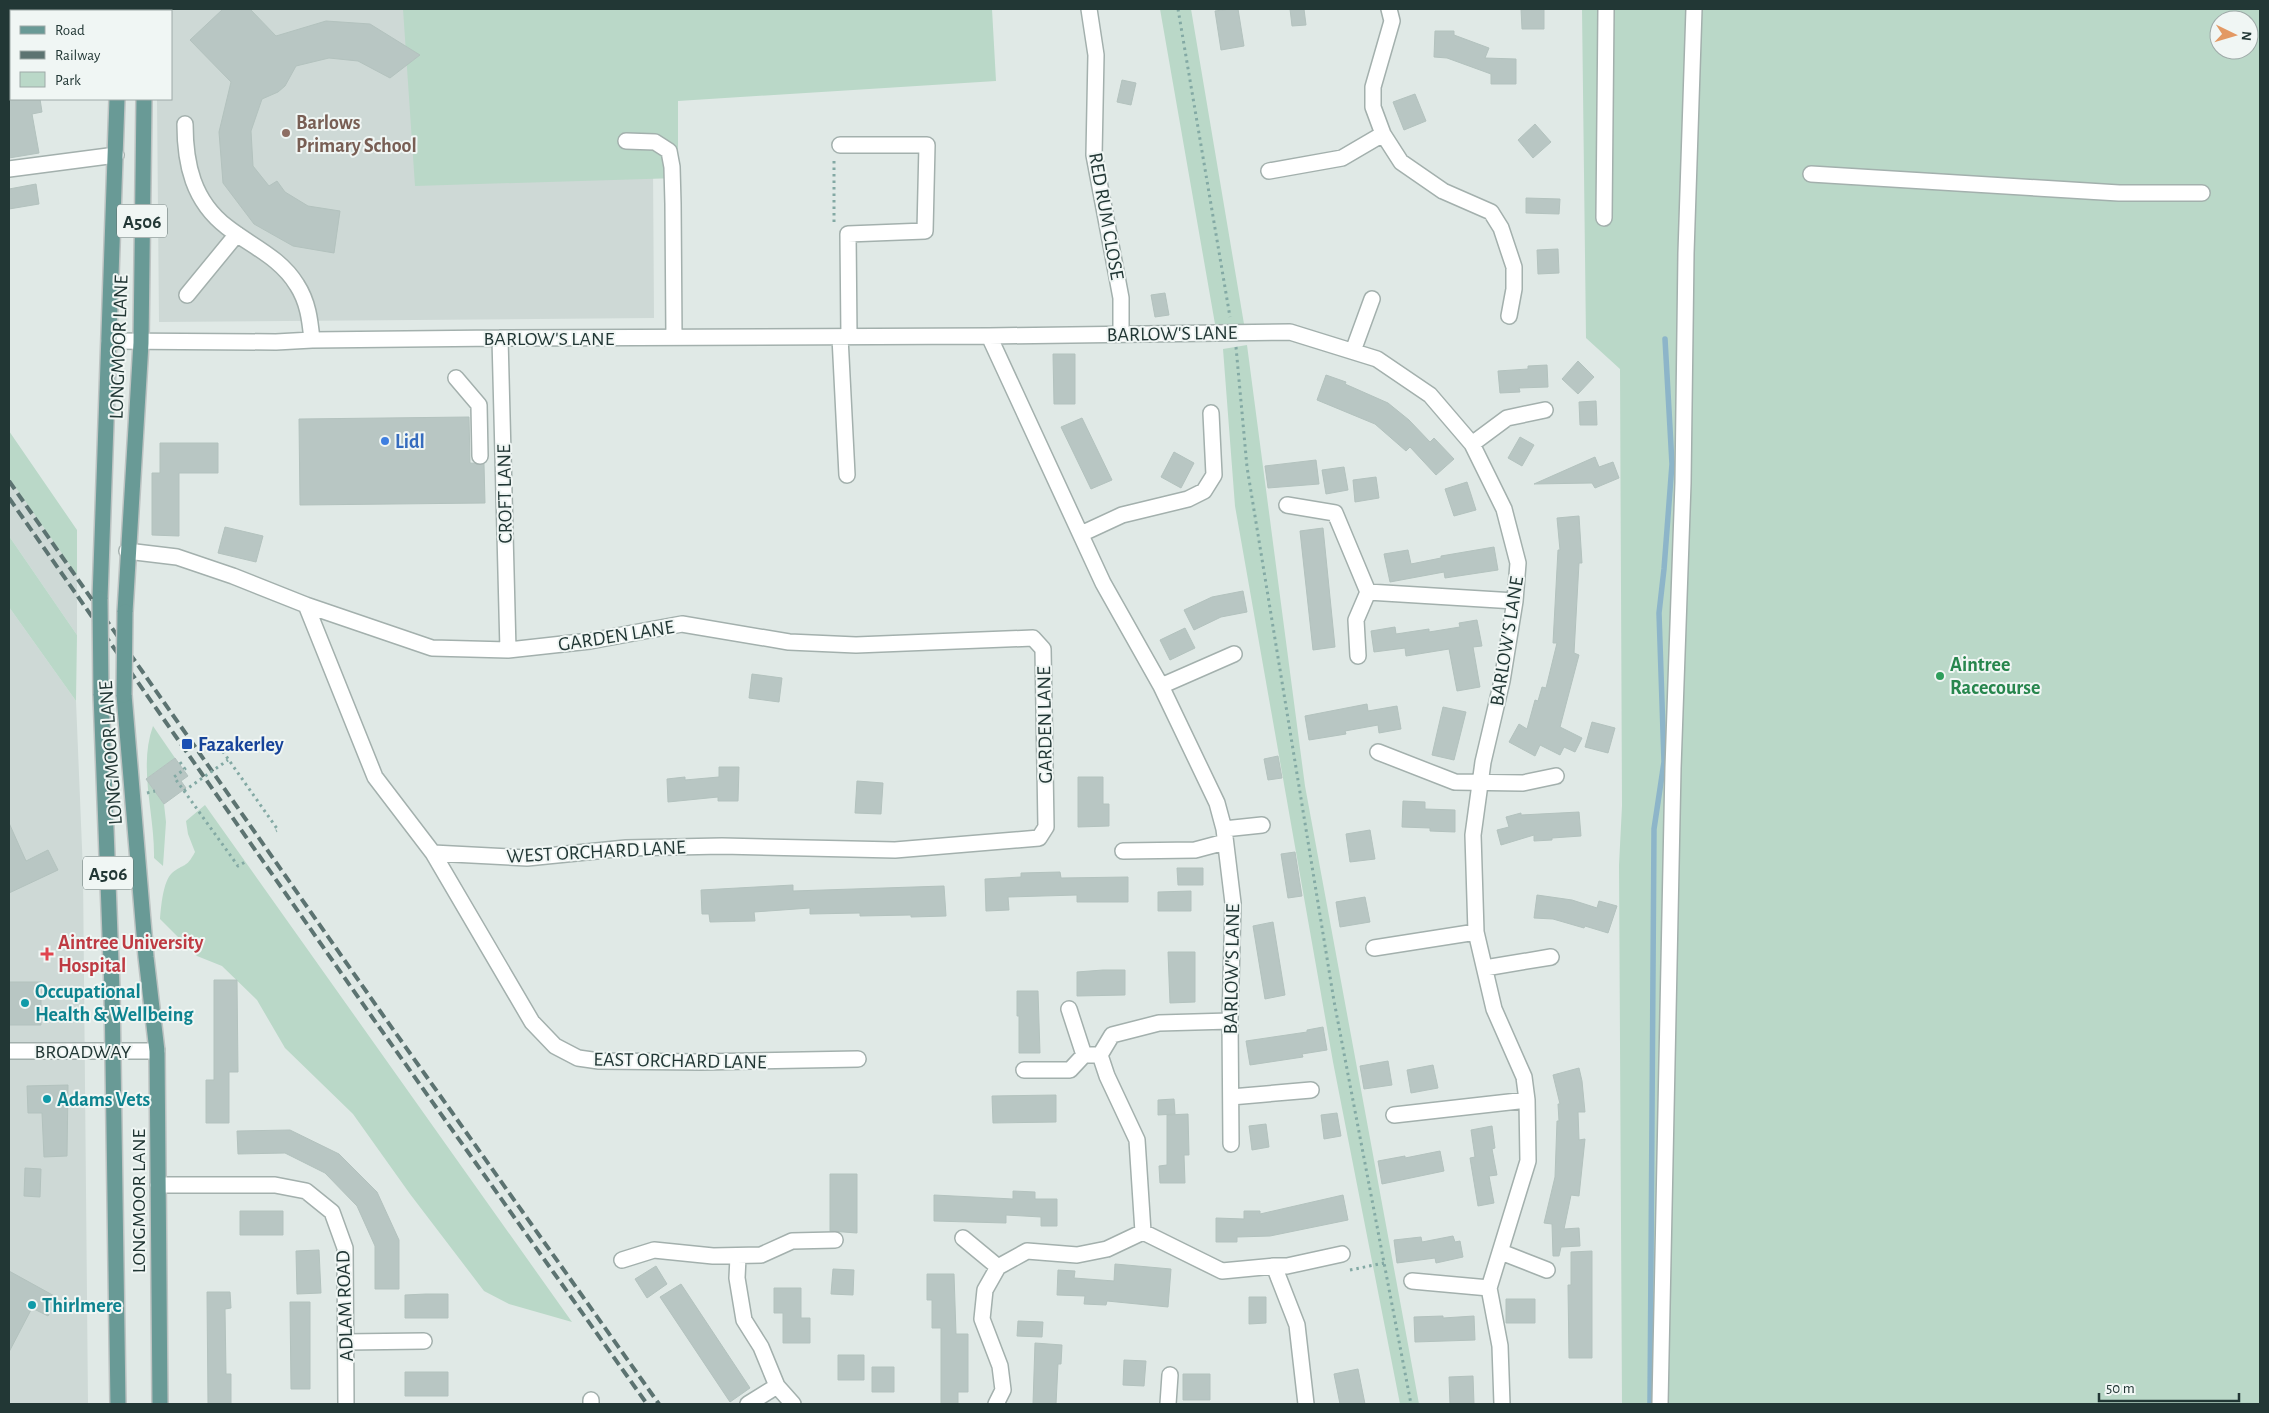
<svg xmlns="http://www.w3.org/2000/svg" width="2269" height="1413" viewBox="0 0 2269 1413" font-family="'Alegreya Sans',sans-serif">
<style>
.built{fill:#ced9d6}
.green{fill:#bad8c8;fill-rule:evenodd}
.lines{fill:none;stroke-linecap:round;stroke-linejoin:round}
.stream{stroke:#8db5c9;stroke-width:5.5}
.building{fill:#b8c6c3;stroke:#b3c2be}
.minor-casing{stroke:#a3b0ad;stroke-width:18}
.major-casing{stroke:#bdc3c2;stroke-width:18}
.path{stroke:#83a9a4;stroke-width:3;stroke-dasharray:2.5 4;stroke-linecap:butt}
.minor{stroke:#fff;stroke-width:15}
.major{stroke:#699a96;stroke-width:15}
.rail{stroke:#5c7371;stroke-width:4;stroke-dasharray:10 5;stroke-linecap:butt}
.major-bridge-casing{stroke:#bdc3c2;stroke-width:18;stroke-linecap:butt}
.path-bridge{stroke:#83a9a4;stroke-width:3;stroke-dasharray:2.5 4;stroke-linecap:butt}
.major-bridge{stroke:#699a96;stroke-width:15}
.education-dot{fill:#8d6e63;stroke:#f0f6f4;stroke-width:2}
.shop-dot{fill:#3f7fe0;stroke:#f0f6f4;stroke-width:2}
.leisure-dot{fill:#2e9e5b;stroke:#f0f6f4;stroke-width:2}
.transit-dot{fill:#1a4fb4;stroke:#f0f6f4;stroke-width:2}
.health-dot{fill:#e0444e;stroke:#f0f6f4;stroke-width:2}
.culture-dot{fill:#0f9aa8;stroke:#f0f6f4;stroke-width:2}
.labels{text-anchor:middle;stroke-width:4;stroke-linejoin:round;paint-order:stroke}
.shield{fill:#f0f6f4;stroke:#60706e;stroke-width:1}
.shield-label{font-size:19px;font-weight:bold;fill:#223735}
.education-label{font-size:20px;font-weight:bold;fill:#785e54;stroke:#f0f6f4;text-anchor:start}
.street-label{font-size:20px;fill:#223735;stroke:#f0f6f4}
.shop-label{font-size:20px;font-weight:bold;fill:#366cbe;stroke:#f0f6f4;text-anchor:start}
.leisure-label{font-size:20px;font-weight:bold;fill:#27864d;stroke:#f0f6f4;text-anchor:start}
.transit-label{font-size:20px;font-weight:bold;fill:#164399;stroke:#f0f6f4;text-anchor:start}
.health-label{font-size:20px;font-weight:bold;fill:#be3a42;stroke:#f0f6f4;text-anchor:start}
.culture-label{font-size:20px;font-weight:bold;fill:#0d838f;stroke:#f0f6f4;text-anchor:start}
</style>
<rect width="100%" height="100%" fill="#e0e9e6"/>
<path class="built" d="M157,9H411L653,167L654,318L159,322L157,99H171V11H157Z
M9,478L77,575V635L9,536Z
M9,607L76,701L83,872L88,1404H9Z"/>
<path class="green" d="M403,9H992L996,81L678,101V178L415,186Z
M1160,9H1191L1244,324H1215Z
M1582,9H2260V1404H1622L1619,865L1622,806L1620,369L1586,338ZM2219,20H2249V50H2219Z
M1247,345L1305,786L1419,1404H1400L1333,1062L1235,506L1223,349Z
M9,431L77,530V575L9,478Z
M9,536L77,635L76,701L9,607Z
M153,726L175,758L146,779L164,804L166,822L163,866L154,858C155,814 138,768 153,726Z
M205,805L572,1322L509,1304L484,1291L410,1194L353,1114L285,1048L257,1000L222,966L197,956L160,919C161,907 163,881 172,873C184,863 186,869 195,852L188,834L186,821Z"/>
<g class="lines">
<path class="stream" d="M1650,1404L1654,829L1664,762L1659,613L1664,569L1672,464L1665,339"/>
</g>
<path class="building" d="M223,9H250L276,36L326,21L370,24L420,55L390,78L358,61L329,58L296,66L285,86L278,92L262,99L251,131L253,166L269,186L277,181L285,192L308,206L340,211L334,253L293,246L254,224L223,183L219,132L231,82L190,40Z
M1230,9H1238L1244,46L1221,50L1215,11Z
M1290,9H1304L1306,25L1292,26Z
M1521,9H1544V29H1522Z
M1435,31H1454V35L1489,48L1485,58L1516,59V84H1491V74L1447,58L1434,57Z
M1122,80L1136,83L1131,105L1117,102Z
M1415,94L1426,121L1404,130L1393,102Z
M9,99H40L42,112L32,114L39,153L9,158Z
M1535,124L1551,142L1533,158L1518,140Z
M36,184L39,204L9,209V189Z
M1526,198L1560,199L1559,214L1526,213Z
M1558,249L1559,273L1538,274L1537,250Z
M1165,293L1169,315L1155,317L1151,295Z
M1053,354H1075V404H1054Z
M1578,361L1594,377L1578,394L1562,379Z
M1547,365L1548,387L1519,388L1520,392L1500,393L1498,371L1528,369V366Z
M1326,375L1346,382L1345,384L1388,403L1409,420L1430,442L1434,438L1454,459L1436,475L1410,447L1406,451L1375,424L1317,400Z
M1596,401L1597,425H1580L1579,402Z
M469,417L470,463L484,464L485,503L300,505L299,419Z
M1082,418L1112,480L1091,489L1061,427Z
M1520,437L1534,445L1522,466L1508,458Z
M160,443H218V473H179V536L152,535V473H160Z
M1174,452L1194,463L1181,488L1161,477Z
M1595,457L1599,467L1613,462L1619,478L1595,488L1592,483L1534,484Z
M1316,460L1319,484L1268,488L1265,466Z
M1344,467L1348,490L1326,494L1322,470Z
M1376,477L1379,498L1355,502L1353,480Z
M1467,482L1476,510L1454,516L1445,489Z
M1579,516L1582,563H1579L1574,653L1579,655L1560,727L1582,738L1575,752L1564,747L1560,755L1540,745L1535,756L1509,742L1519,724L1527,729L1535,700L1538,701L1542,687L1546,688L1557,643H1553L1558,550H1560L1557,518Z
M225,527L263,536L256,562L218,553Z
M1323,528L1335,647L1313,650L1300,531Z
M1494,547L1498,570L1445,578L1444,572L1390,582L1384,554L1408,550L1411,564L1441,558V556Z
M1243,591L1247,612L1221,617L1194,630L1184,610L1212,597Z
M1477,620L1482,646L1473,647L1480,687L1457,691L1449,649L1406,656L1405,648L1374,652L1371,631L1395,627L1396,634L1429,629V632L1460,627L1459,623Z
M1185,628L1195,648L1170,660L1160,640Z
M752,674L782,678L779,702L749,698Z
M1367,704L1368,711L1397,706L1401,729L1379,733L1378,725L1345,731L1346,734L1309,740L1305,716Z
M1443,707L1466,712L1454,760L1432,755Z
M1592,722L1615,728L1608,753L1585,747Z
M1278,756L1282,778L1268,780L1264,759Z
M175,758L188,776L181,781L186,788L164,804L146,779Z
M719,767H739L738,801H718V797L668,802L667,779L685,777V780L719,777Z
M1078,777H1103V804H1109V826L1078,827Z
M857,781L883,783L881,814L855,813Z
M1403,801L1425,802V809L1455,810V832L1430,831V828L1402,827Z
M1579,812L1581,836L1552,838V840L1534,841V835L1501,845L1497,830L1509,827L1506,817L1521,813V815Z
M9,823L26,861L48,850L58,870L9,893Z
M1370,830L1375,859L1350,862L1346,834Z
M1295,852L1302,896L1288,898L1281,854Z
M1177,868H1203V885H1178Z
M1060,872L1061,878L1128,877V902H1077V895L1008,897L1009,910L986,911L985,879L1021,877V873Z
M793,885V891L944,886L946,916L911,917V915L860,916V913L810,914V908L754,912L755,921L710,922L709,914H702L701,890Z
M1191,891V911H1158V892Z
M1537,895L1572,900L1597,908L1599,901L1617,906L1608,933L1585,926L1584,928L1553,919L1534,918Z
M1365,897L1370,922L1340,927L1336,902Z
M1273,922L1285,995L1265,999L1253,926Z
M1168,952H1195V1002L1170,1003Z
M1103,970H1125V995L1077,996V972Z
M214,980H237L238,1072H229V1123H206V1080H214Z
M9,982H41V1025H9Z
M1017,991H1038L1040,1053H1019V1016H1017Z
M1323,1027L1327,1050L1302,1054L1303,1057L1250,1065L1246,1041L1307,1032V1030Z
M1388,1061L1392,1085L1364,1089L1360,1066Z
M1433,1065L1438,1088L1411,1093L1407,1070Z
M1579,1068L1582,1081L1585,1112H1578L1579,1140L1585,1139L1579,1196L1571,1195L1564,1229L1579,1228L1580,1246L1561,1247L1559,1256H1553L1552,1224L1544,1223L1555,1177L1557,1121H1559L1558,1104H1560L1553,1075Z
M68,1085L67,1156L44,1157L42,1113H28L27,1086Z
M1056,1095V1122L993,1123L992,1096Z
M1174,1099L1175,1114L1158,1115V1100Z
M1337,1113L1341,1136L1324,1139L1321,1115Z
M1188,1114L1189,1155H1184L1185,1183H1160L1159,1166L1167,1165V1115Z
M1266,1124L1269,1147L1252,1150L1249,1126Z
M1492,1126L1495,1148L1492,1149L1497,1175L1489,1176L1494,1203L1478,1206L1470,1158L1475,1157L1471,1130Z
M290,1130L339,1154L377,1192L399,1240V1289H375V1246L357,1206L325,1173L285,1153L238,1154L237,1131Z
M1440,1151L1444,1171L1382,1184L1378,1161L1405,1156V1158Z
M25,1168L41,1169L40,1197L24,1196Z
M830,1174H857V1233L830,1231Z
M1013,1191L1035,1192V1199H1057V1226H1041V1217L1006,1215V1223L934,1221V1195L1013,1199Z
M1343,1195L1348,1220L1270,1236L1237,1237V1242H1216V1218L1244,1219V1211H1260V1214Z
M240,1211H283V1235H240Z
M1453,1236L1455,1242L1460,1241L1463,1257L1436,1263L1435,1258L1397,1263L1394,1240L1421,1237L1422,1242Z
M319,1250L321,1293L297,1294L296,1251Z
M1592,1251V1358H1569L1568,1285H1571V1252Z
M1115,1264L1171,1269L1168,1307L1107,1301L1106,1305L1084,1304L1085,1296L1057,1295L1058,1270L1075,1271L1074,1278L1114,1281Z
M656,1266L667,1284L647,1298L635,1279Z
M833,1269L854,1270L853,1295L831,1294Z
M9,1271L58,1298L48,1316L32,1308L9,1352Z
M927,1274H954L956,1334H968V1392H958V1404H941V1328H932V1300H927Z
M681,1284L750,1388L730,1402L660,1297Z
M774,1288H801V1318H810V1343H783V1313H774Z
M207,1292H230L231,1308L225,1309L226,1374H231V1404H208Z
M426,1294H448V1318H405V1295Z
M1249,1297H1266V1323L1249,1324Z
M1506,1299H1535V1323H1506Z
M290,1302H310V1389H291Z
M1443,1316V1318L1474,1316L1475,1340L1415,1342L1414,1317Z
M1018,1321L1043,1322L1042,1337L1017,1336Z
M1035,1343L1062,1345L1061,1364H1058L1056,1404H1033Z
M838,1355H864V1380H838Z
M1124,1360L1146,1361L1144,1386L1123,1385Z
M872,1367H894V1392H872Z
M1358,1369L1365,1404H1340L1334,1374Z
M405,1372H448V1396H405Z
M1183,1374H1210V1400H1183Z
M1473,1376L1474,1404H1450L1449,1377Z"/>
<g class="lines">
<g class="minor-casing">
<path id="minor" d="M1089,9L1096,55L1094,155L1121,298V334
M1389,9L1392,21L1373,87V107L1383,134L1401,162L1443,191L1491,212L1501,228L1514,267V289L1509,316
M9,65H11
M185,124C185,164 193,201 227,227C251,246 280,257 297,285C308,302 310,320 312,340
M626,141L655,142L669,151L672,167L673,204L674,337
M840,145H927L925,231L848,234L849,336
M9,169L116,155
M1269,171L1342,158L1383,134
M1811,174L2119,193H2202
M1604,218L1606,9
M187,295L237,234
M989,336L1103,583L1161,686L1217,803L1224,829L1233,903L1230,1021L1231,1144
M840,337L847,475
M500,338L508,650
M109,341L276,342L312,340L500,338L989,336L1290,332L1377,359L1430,395L1472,444L1504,509L1518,563L1515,601L1502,681L1483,762L1473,835L1476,932L1494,1009L1524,1077L1527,1100L1528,1161L1489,1288L1500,1346L1502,1404
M1353,351L1372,299
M456,378L479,405L480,456
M1472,444L1507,418L1545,410
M1287,505L1335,513L1368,592L1515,601
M1081,534L1122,515L1188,499L1204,491L1214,475L1211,413
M127,551L177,557L233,576L306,605L432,648L508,650L590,641L682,624L789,642L856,645L1033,638L1043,649L1046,827L1039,838L895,850L722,846L626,848L527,858L433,853L375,777L306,605
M1358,656L1356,620L1368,592
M1161,686L1234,654
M1378,752L1455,782L1523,783L1556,776
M1224,829L1262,825
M1123,851L1195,850L1225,842
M433,853L532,1022L555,1046L578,1058L599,1061L701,1062L858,1059
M1374,948L1476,932
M1485,968L1551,957
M1069,1009L1084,1055
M1230,1021L1159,1023L1112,1035L1100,1055L1107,1076L1137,1140L1143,1232L1222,1271L1274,1266L1297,1325L1306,1404
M9,1051H157
M1024,1070H1070L1084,1055H1100
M1231,1097L1311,1090
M1394,1115L1527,1100
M158,1185H275L306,1191L332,1212L345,1248L346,1404
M963,1238L998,1267
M1501,1252L1547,1270
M738,1257L737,1278L744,1320L761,1347L777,1386L793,1404
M622,1260L654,1250L713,1256L761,1255L792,1241L835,1240
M1274,1266H1287L1342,1254
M1412,1281L1489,1288
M346,1342L424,1341
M591,1404V1400
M748,1404L777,1386
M996,1404L1003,1390L1000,1366L982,1319L985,1290L998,1267L1027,1251L1077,1255L1107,1249L1143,1232
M1168,1404L1170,1375
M1660,1404L1673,768L1683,483L1686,253L1694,9"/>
</g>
<g class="major-casing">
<path id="major" d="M146,9V11
M118,11V9
M100,599L117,99
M125,612L141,343L144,99
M101,694L112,990L118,1404
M124,695L146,957L157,1051L160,1404"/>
</g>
<path class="path" d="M1178,9L1230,317
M834,161V224
M1236,347L1247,467L1334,1001L1411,1404
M219,746L278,830L276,831
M180,762L185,769L174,777L238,866L245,862
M147,793L155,791
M1350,1270L1384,1263"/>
<use href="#minor" class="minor"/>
<use href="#major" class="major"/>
<path class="rail" d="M9,481L380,1011L659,1404
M9,498L372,1017L647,1404"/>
<g class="major-bridge-casing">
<path id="major-bridge" d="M100,599L101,694
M124,695L125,612"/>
</g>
<path class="path-bridge" d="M184,791L228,760"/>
<use href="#major-bridge" class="major-bridge"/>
</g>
<circle class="education-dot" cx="286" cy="133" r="5"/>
<circle class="shop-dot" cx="385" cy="441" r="5"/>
<circle class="leisure-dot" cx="1940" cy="676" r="5"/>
<rect class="transit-dot" x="181" y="738" width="12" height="12" rx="2.5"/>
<path class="health-dot" d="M44.5 946.5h5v5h5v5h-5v5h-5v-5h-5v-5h5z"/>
<g class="culture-dot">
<circle cx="25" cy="1003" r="5"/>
<circle cx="47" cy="1099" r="5"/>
<circle cx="32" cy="1305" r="5"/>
</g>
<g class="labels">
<g class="shield">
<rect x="117" y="204.5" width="50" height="33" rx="4"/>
<rect x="83" y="856.5" width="50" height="33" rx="4"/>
</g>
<g class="shield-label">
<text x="142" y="228">A506</text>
<text x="108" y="880">A506</text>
</g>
<g class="education-label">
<text x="296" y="129">Barlows<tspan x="296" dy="23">Primary School</tspan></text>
</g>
<g class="street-label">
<text transform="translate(1107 216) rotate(80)" y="7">RED RUM CLOSE</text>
<text transform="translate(1172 333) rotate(-1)" y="7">BARLOW'S LANE</text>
<text x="549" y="345">BARLOW'S LANE</text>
<text transform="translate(118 347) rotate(-88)" y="7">LONGMOOR LANE</text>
<text transform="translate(504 494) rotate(-91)" y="7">CROFT LANE</text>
<text transform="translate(616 635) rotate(-9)" y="7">GARDEN LANE</text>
<text transform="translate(1506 641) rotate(-81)" y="7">BARLOW'S LANE</text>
<text transform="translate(1044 725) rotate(-91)" y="7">GARDEN LANE</text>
<text transform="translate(110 753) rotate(-94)" y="7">LONGMOOR LANE</text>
<text transform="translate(596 851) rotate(-3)" y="7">WEST ORCHARD LANE</text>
<text transform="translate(1231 969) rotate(-89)" y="7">BARLOW'S LANE</text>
<text x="83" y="1058">BROADWAY</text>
<text transform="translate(680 1060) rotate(1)" y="7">EAST ORCHARD LANE</text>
<text transform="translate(138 1201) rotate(-90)" y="7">LONGMOOR LANE</text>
<text transform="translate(344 1306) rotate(-92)" y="7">ADLAM ROAD</text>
</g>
<g class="shop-label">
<text x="395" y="448">Lidl</text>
</g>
<g class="leisure-label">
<text x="1950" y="671">Aintree<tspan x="1950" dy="23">Racecourse</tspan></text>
</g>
<g class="transit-label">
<text x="198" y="751">Fazakerley</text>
</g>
<g class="health-label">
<text x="58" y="949">Aintree University<tspan x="58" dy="23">Hospital</tspan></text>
</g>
<g class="culture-label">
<text x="35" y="998">Occupational<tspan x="35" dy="23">Health &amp; Wellbeing</tspan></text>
<text x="57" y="1106">Adams Vets</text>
<text x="42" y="1312">Thirlmere</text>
</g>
</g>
<rect width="2269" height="1413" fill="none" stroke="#223735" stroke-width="20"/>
<rect x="10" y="10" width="162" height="90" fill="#f0f6f4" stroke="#9eaaa8"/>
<rect x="20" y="26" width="25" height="8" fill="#699a96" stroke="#9eaaa8"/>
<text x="55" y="35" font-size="15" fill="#223735">Road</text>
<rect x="20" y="51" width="25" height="8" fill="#5c7371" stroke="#9eaaa8"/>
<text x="55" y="60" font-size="15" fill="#223735">Railway</text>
<rect x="20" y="72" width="25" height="15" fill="#bad8c8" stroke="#9eaaa8"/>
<text x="55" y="85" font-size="15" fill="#223735">Park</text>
<g transform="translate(2234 35) rotate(95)"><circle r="24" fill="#f0f6f4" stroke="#9eaaa8"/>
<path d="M0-4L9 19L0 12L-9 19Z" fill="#e39964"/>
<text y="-8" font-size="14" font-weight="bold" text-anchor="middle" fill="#223735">N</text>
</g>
<path d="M2099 1393v8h140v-8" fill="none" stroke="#223735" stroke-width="2.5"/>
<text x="2106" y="1393" font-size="15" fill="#223735" stroke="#f0f6f4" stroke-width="4" paint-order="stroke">50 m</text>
</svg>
